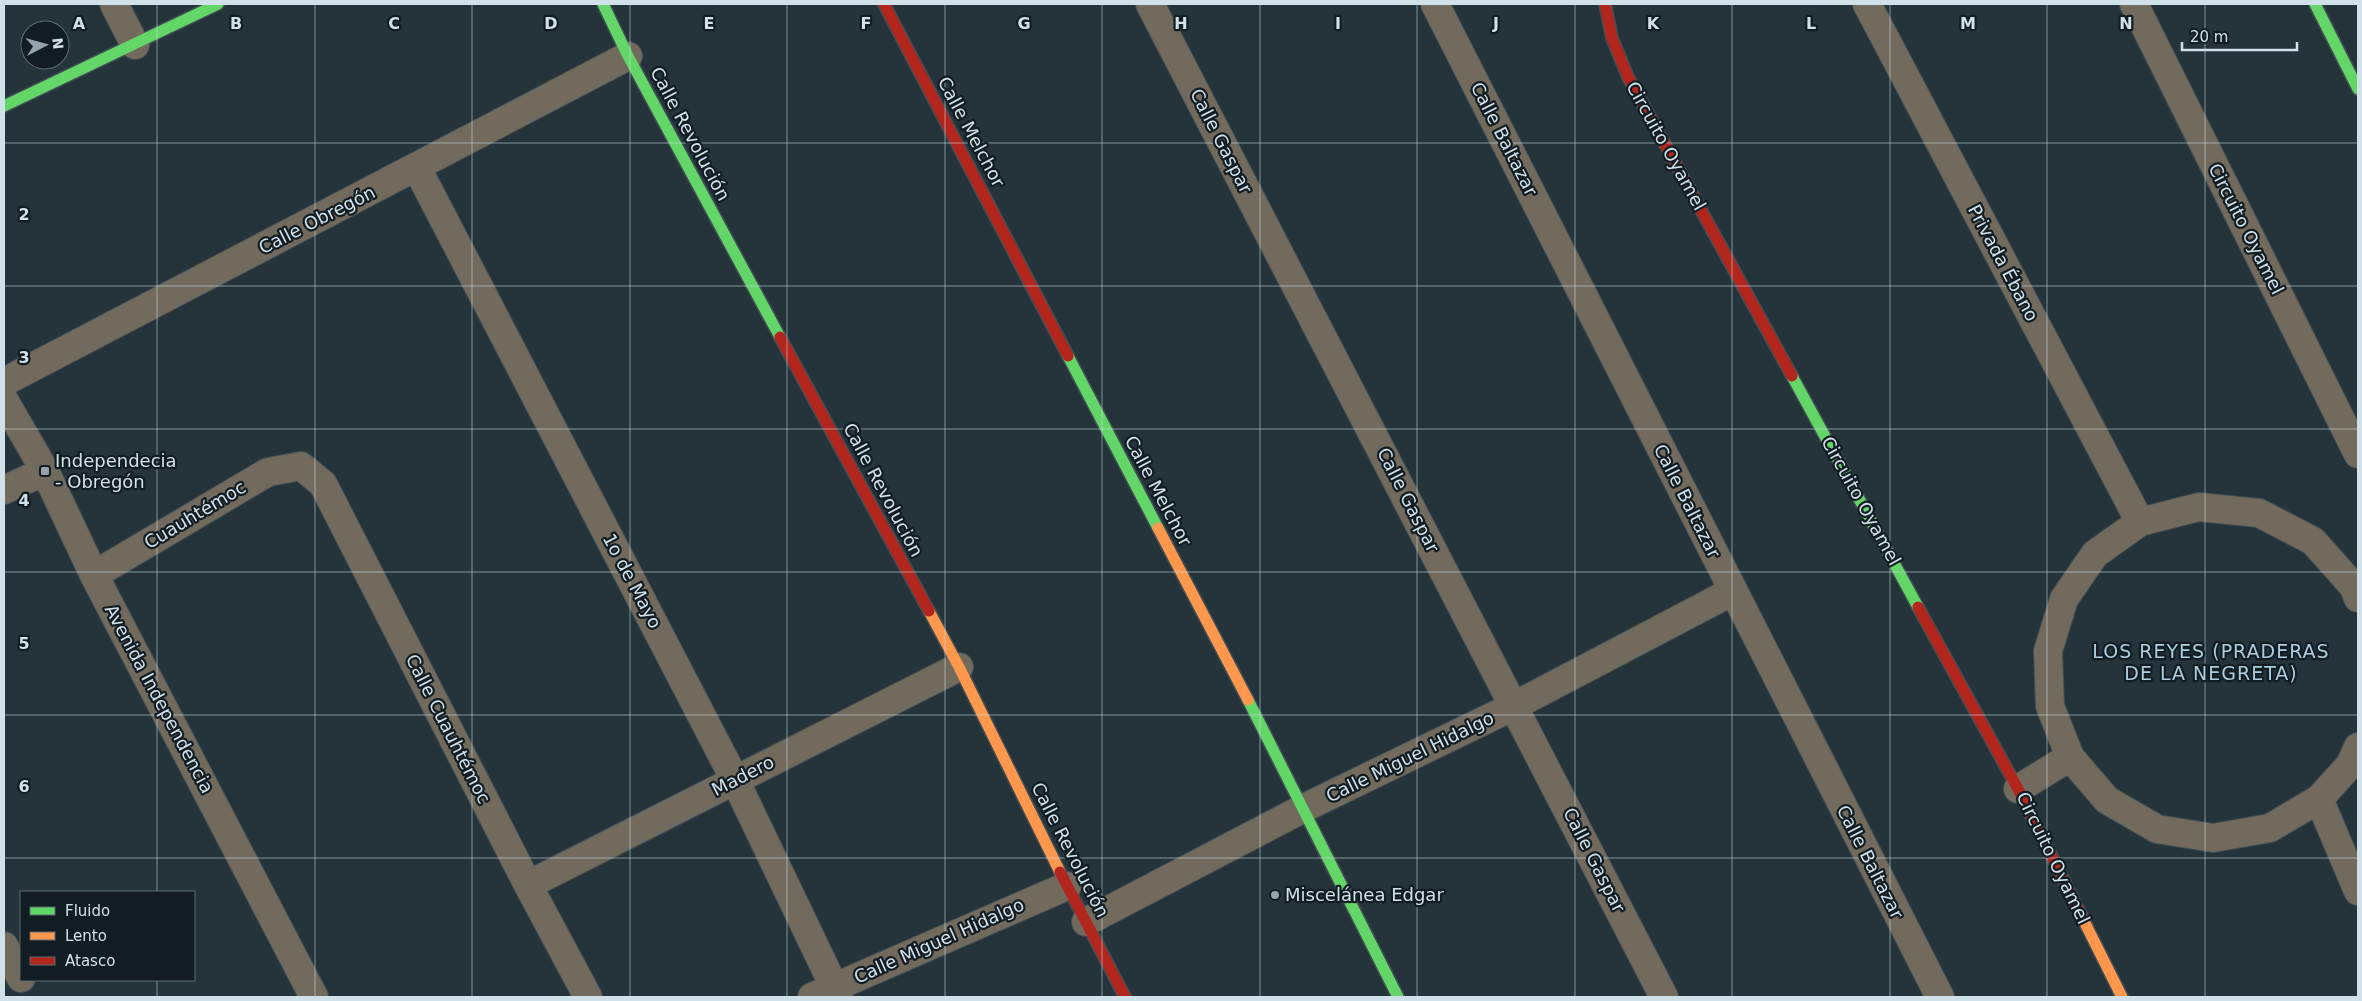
<svg xmlns="http://www.w3.org/2000/svg" width="2362" height="1001" viewBox="0 0 2362 1001" font-family="'DejaVu Sans',sans-serif">
<style>
.lines{fill:none;stroke-linecap:round;stroke-linejoin:round}
.street-casing{stroke:#424f55;stroke-width:30}
.fast-casing{stroke:#424f55;stroke-width:14}
.slow-casing{stroke:#424f55;stroke-width:14}
.jam-casing{stroke:#424f55;stroke-width:14}
.street{stroke:#726a5d;stroke-width:28}
.fast{stroke:#63d668;stroke-width:11}
.slow{stroke:#ff974d;stroke-width:11}
.jam{stroke:#b3261e;stroke-width:11}
.grid{fill:none;stroke:#d1e1e9;stroke-width:1;stroke-opacity:0.55}
.poi-dot{fill:#95a4ac;stroke:#111d23;stroke-width:2}
.labels{text-anchor:middle;stroke-width:4.5;stroke-linejoin:round;paint-order:stroke}
.street-label{font-size:18px;fill:#d1e1e9;stroke:#111d23}
.poi-label{font-size:18px;fill:#d1e1e9;stroke:#111d23;text-anchor:start}
.neighbourhood-label{font-size:19px;letter-spacing:1px;fill:#acccdb;stroke:#111d23}
.grid-label{font-size:16px;text-anchor:middle;font-weight:bold;fill:#d1e1e9;stroke:#111d23;stroke-width:4.5;stroke-linejoin:round;paint-order:stroke}
</style>
<rect width="100%" height="100%" fill="#25343b"/>
<g class="lines">
<g class="street-casing">
<path id="street" d="M114,4L135,45
M1150,4L1664,997
M1435,4L1940,997
M1867,4L2140,522
M2134,4L2358,454
M417,168L735,780L839,997
M4,382L628,56
M4,400L45,471L94,575L314,997
M4,490L45,471
M94,575L268,472L301,466L323,484L528,885L588,997
M2358,598L2354,587L2313,541L2259,513L2199,507L2140,522L2095,554L2064,599L2048,651L2050,706L2070,757L2107,800L2157,829L2213,838L2270,828L2319,799L2350,765L2358,747
M2018,789L2070,757
M2319,799L2358,891
M528,885L959,667
M1086,922L1304,808L1514,706L1733,591
M4,946L21,978
M812,997L1067,886"/>
</g>
<g class="fast-casing">
<path id="fast" d="M603,4L628,56L780,337
M2315,4L2358,89
M4,106L218,4
M1068,356L1158,528
M1792,376L1918,607
M1248,700L1398,997"/>
</g>
<g class="slow-casing">
<path id="slow" d="M1158,528L1248,700
M929,611L959,667L1060,872
M2081,915L2122,997"/>
</g>
<g class="jam-casing">
<path id="jam" d="M884,4L1068,356
M1605,4L1612,38L1628,77L1792,376
M780,337L929,611
M1918,607L2018,789L2081,915
M1060,872L1125,997"/>
</g>
<use href="#street" class="street"/>
<use href="#fast" class="fast"/>
<use href="#slow" class="slow"/>
<use href="#jam" class="jam"/>
</g>
<path class="grid" d="M157,4V892M315,4V997M472,4V997M630,4V997M787,4V997M945,4V997M1102,4V997M1260,4V997M1417,4V997M1575,4V997M1732,4V997M1890,4V997M2047,4V997M2205,4V997M4,143H2358M4,286H2358M4,429H2358M4,572H2358M4,715H2358M4,858H2358M157,980V997"/>
<g class="poi-dot">
<rect x="40" y="466" width="10" height="10" rx="2.5"/>
<circle cx="1275" cy="895" r="5"/>
</g>
<g class="labels">
<g class="street-label">
<text transform="translate(971 132) rotate(62)" y="6">Calle Melchor</text>
<text transform="translate(690 134) rotate(62)" y="6">Calle Revolución</text>
<text transform="translate(1504 139) rotate(63)" y="6">Calle Baltazar</text>
<text transform="translate(1221 141) rotate(63)" y="6">Calle Gaspar</text>
<text transform="translate(1666 146) rotate(61)" y="6">Circuito Oyamel</text>
<text transform="translate(317 220) rotate(-27)" y="6">Calle Obregón</text>
<text transform="translate(2246 229) rotate(63)" y="6">Circuito Oyamel</text>
<text transform="translate(2003 263) rotate(62)" y="6">Privada Ébano</text>
<text transform="translate(883 490) rotate(62)" y="6">Calle Revolución</text>
<text transform="translate(1158 491) rotate(62)" y="6">Calle Melchor</text>
<text transform="translate(1408 500) rotate(63)" y="6">Calle Gaspar</text>
<text transform="translate(1687 501) rotate(63)" y="6">Calle Baltazar</text>
<text transform="translate(1861 501) rotate(61)" y="6">Circuito Oyamel</text>
<text transform="translate(195 515) rotate(-31)" y="6">Cuauhtémoc</text>
<text transform="translate(632 581) rotate(62)" y="6">1o de Mayo</text>
<text transform="translate(159 699) rotate(62)" y="6">Avenida Independencia</text>
<text transform="translate(448 729) rotate(63)" y="6">Calle Cuauhtémoc</text>
<text transform="translate(1410 757) rotate(-26)" y="6">Calle Miguel Hidalgo</text>
<text transform="translate(743 776) rotate(-27)" y="6">Madero</text>
<text transform="translate(1070 850) rotate(63)" y="6">Calle Revolución</text>
<text transform="translate(2053 858) rotate(64)" y="6">Circuito Oyamel</text>
<text transform="translate(1594 860) rotate(63)" y="6">Calle Gaspar</text>
<text transform="translate(1870 862) rotate(63)" y="6">Calle Baltazar</text>
<text transform="translate(939 941) rotate(-24)" y="6">Calle Miguel Hidalgo</text>
</g>
<g class="poi-label">
<text x="55" y="467">Independecia<tspan x="55" dy="21">- Obregón</tspan></text>
<text x="1285" y="901">Miscelánea Edgar</text>
</g>
<g class="neighbourhood-label">
<text x="2211" y="658">LOS REYES (PRADERAS<tspan x="2211" dy="22">DE LA NEGRETA)</tspan></text>
</g>
</g>
<g class="grid-label">
<text x="79" y="29">A</text>
<text x="236" y="29">B</text>
<text x="394" y="29">C</text>
<text x="551" y="29">D</text>
<text x="709" y="29">E</text>
<text x="866" y="29">F</text>
<text x="1024" y="29">G</text>
<text x="1181" y="29">H</text>
<text x="1338" y="29">I</text>
<text x="1496" y="29">J</text>
<text x="1653" y="29">K</text>
<text x="1811" y="29">L</text>
<text x="1968" y="29">M</text>
<text x="2126" y="29">N</text>
<text x="24" y="220">2</text>
<text x="24" y="363">3</text>
<text x="24" y="506">4</text>
<text x="24" y="649">5</text>
<text x="24" y="792">6</text>
</g>
<rect width="2362" height="1001" fill="none" stroke="#d1e1e9" stroke-width="10"/>
<rect x="20" y="891" width="175" height="90" fill="#111d23" stroke="#5e6b72"/>
<rect x="30" y="907" width="25" height="8" fill="#63d668" stroke="#5e6b72"/>
<text x="65" y="916" font-size="15" fill="#d1e1e9">Fluido</text>
<rect x="30" y="932" width="25" height="8" fill="#ff974d" stroke="#5e6b72"/>
<text x="65" y="941" font-size="15" fill="#d1e1e9">Lento</text>
<rect x="30" y="957" width="25" height="8" fill="#b3261e" stroke="#5e6b72"/>
<text x="65" y="966" font-size="15" fill="#d1e1e9">Atasco</text>
<g transform="translate(45 45) rotate(84)"><circle r="24" fill="#111d23" stroke="#5e6b72"/>
<path d="M0-4L9 19L0 12L-9 19Z" fill="#95a4ac"/>
<text y="-8" font-size="14" font-weight="bold" text-anchor="middle" fill="#d1e1e9">N</text>
</g>
<path d="M2182 42v8h115v-8" fill="none" stroke="#d1e1e9" stroke-width="2.5"/>
<text x="2190" y="42" font-size="15" fill="#d1e1e9" stroke="#111d23" stroke-width="4" paint-order="stroke">20 m</text>
</svg>
